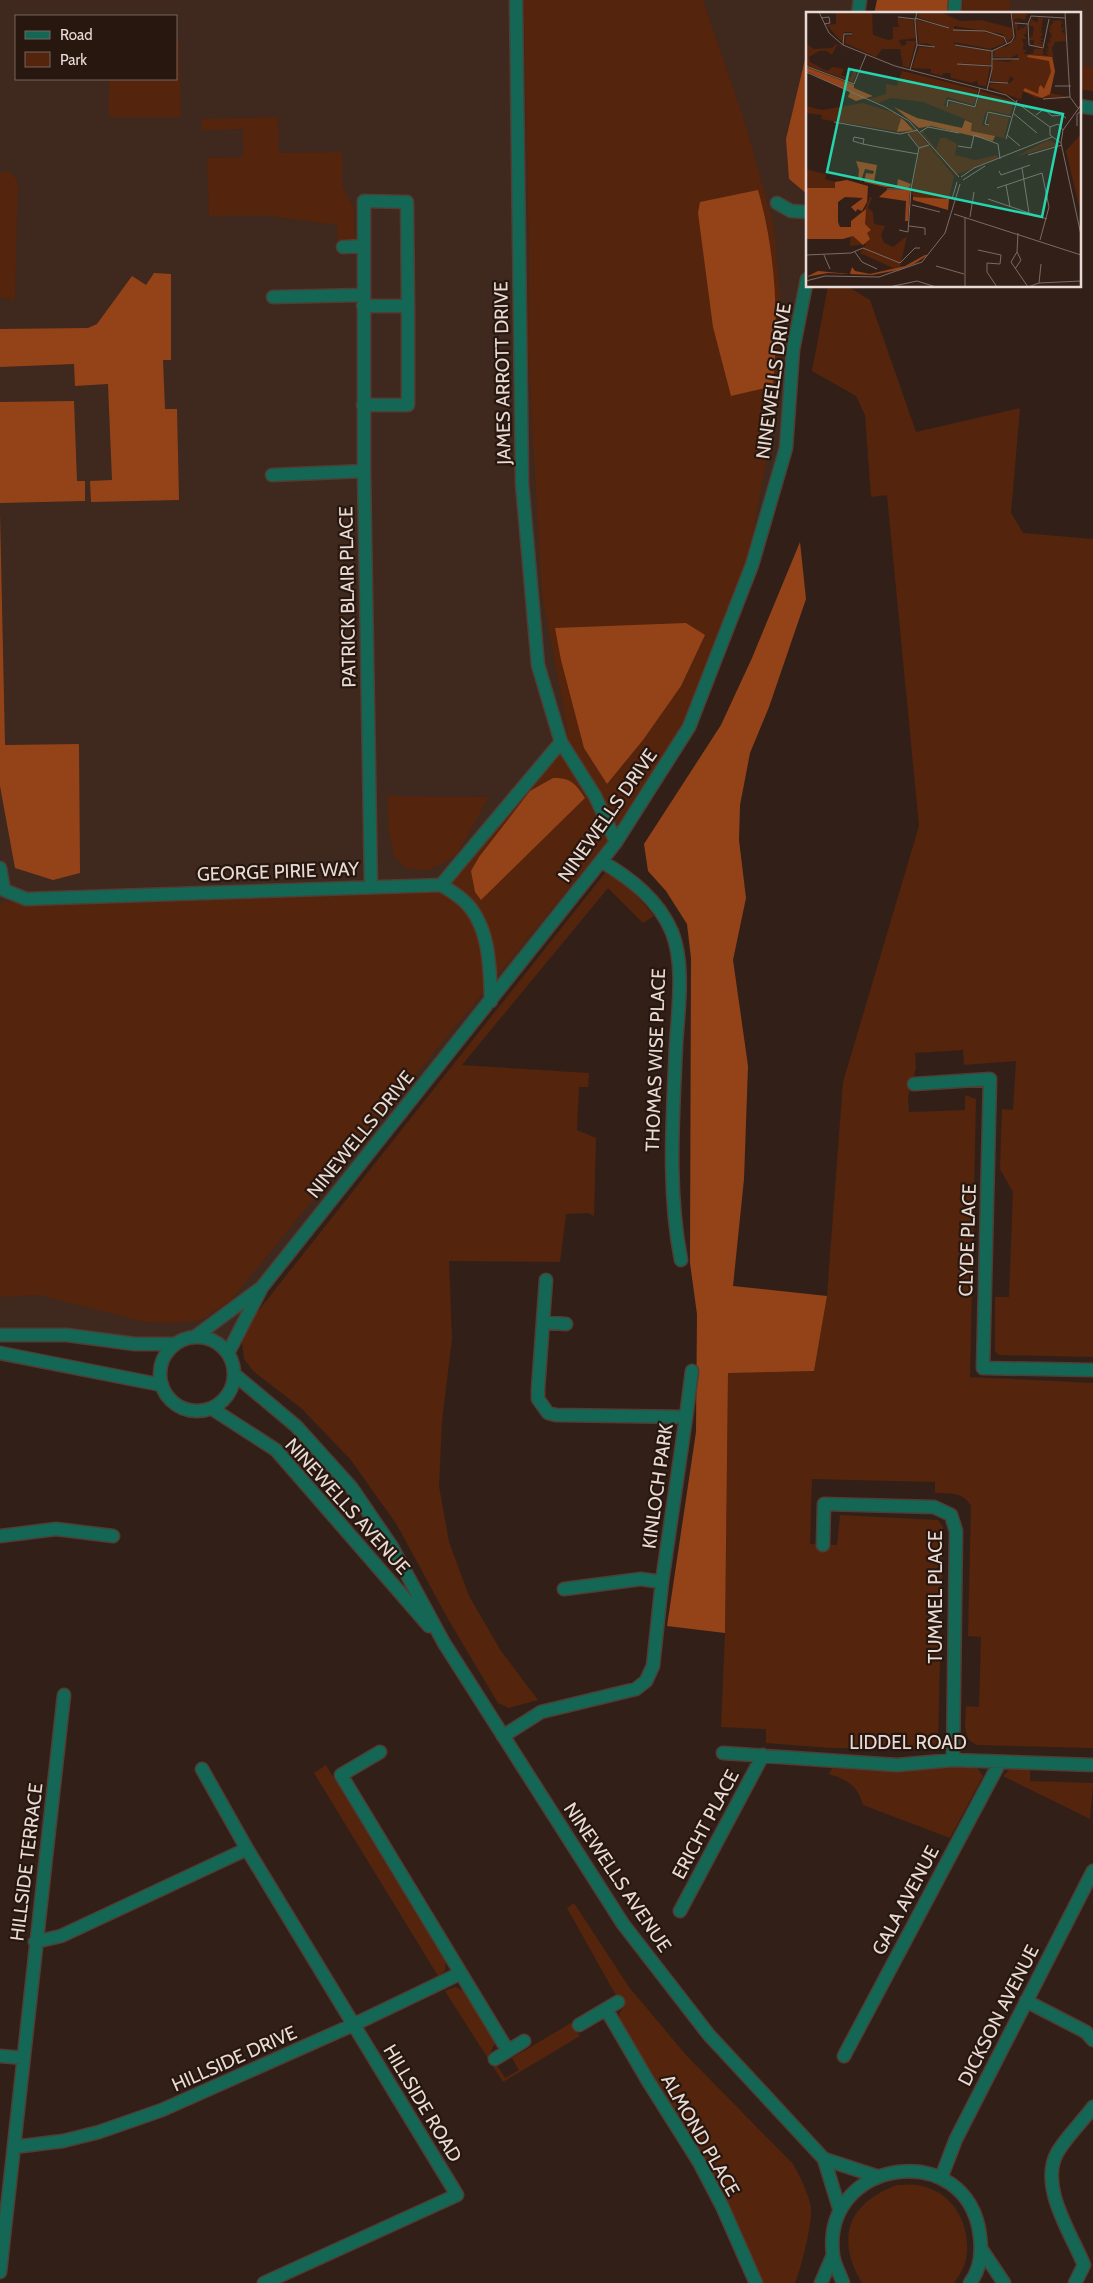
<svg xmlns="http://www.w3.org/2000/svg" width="1093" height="2283" viewBox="0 0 1093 2283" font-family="Cabin,sans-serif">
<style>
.built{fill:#3f281d;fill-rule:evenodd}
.green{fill:#54240d}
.forest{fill:#944319}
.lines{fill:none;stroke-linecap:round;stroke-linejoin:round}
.minor-casing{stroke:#4f3e36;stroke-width:15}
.tertiary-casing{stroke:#4f3e36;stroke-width:15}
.minor{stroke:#146754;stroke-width:12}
.tertiary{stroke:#146754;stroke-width:12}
.labels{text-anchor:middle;stroke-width:4.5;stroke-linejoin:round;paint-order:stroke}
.street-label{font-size:19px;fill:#e8dbd6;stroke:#28170f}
.inset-road{fill:none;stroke:#7b6b64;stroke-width:1}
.view{fill:#25d5ae;fill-opacity:0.15;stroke:#25d5ae;stroke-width:2.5}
.inset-edge{fill:none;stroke:#e8dbd6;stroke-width:2.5}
</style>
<rect width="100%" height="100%" fill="#322018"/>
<path class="built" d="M0,0H860L858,14H807V279L786,448L689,727L616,842L330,1207L226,1347L196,1336L184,1339L174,1344L0,1335V896L4,890L0,868ZM16,16H176V79H16Z
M963,0H1093V91L1079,89V14H962Z"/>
<path class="green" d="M524,0H703L746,126L774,225L782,317L779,395L747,564L684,726L605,844L231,1300L201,1320L175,1323L145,1322L39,1295L0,1297V906L3,902L375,891L440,893L568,733L542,594L528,354L529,260Z
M963,0H1010V14H962Z
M176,40H179L181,117H109V79H176Z
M1079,64L1093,68V91L1079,89Z
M278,117L279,153L342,152V186L354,208L355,243L338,244L337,225L270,216H209L207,158L243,157V129L202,130L201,119Z
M8,171L18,181L15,300L0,298V173Z
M828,286H847L870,300L916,432L1020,408L1011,513L1023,533L1093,539V1357L999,1355L995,1351V1297H1009L1013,1192L1000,1169L1002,1109L1013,1110L1016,1061L964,1065L963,1050L915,1053L916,1068L908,1097L909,1112L965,1110V1095L976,1099L970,1377L1093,1383V1748L976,1745L968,1739L965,1727L966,1706L979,1707L981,1637L968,1636L971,1506C963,1491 949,1494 935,1493V1482L812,1479L810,1544L837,1545L840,1515L938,1520L943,1527L938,1742L932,1747L925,1749L831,1748L766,1743V1729L721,1727L725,1633L728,1373L814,1371L827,1295L843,1082L919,826L887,495L871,497L865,415L856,396L812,371Z
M387,796L489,797L457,854L439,866L425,871L406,868L394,856L389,831Z
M605,873L628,885L654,916L643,923L608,888L462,1065L589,1073L588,1087H579L577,1130L596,1138L594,1216L588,1213L566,1214L560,1262L449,1261L452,1339L442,1421L439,1486L449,1542L469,1596L501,1651L538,1700L509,1708L498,1703L448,1619L397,1525L350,1459L301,1408L253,1371L244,1359L242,1342L247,1325Z
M326,1765L446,1963L445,1971L438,1976L314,1773Z
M976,1766L983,1776L950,1838L863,1805C858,1786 848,1780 829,1774L832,1768L898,1771Z
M1010,1769H1030V1781L1093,1783L1090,1819L1003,1776Z
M574,1903L629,1987L686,2055L793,2164C800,2177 808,2192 811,2207C813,2221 801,2269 795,2283H762L728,2203L706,2159L620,2022L619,2014L623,2008L567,1908Z
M455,1987L464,1991L495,2043L490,2054L505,2078L519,2070L512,2058L571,2023L580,2036L503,2082L445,1991Z
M897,2185C903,2185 910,2184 916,2185C954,2189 974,2229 965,2263C963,2270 958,2277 954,2283H862C835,2238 848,2203 897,2185Z"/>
<path class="forest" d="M877,0H949L948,14H874Z
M807,51V194L789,179L786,139Z
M758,190C776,253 779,321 773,386L731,396L713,327L698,213L700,202Z
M154,273L171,274V360H163L165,409H177L179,500L91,502L90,481L112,480L108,384L75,386L74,364L0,367V329L88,328L97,324L132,276L146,285Z
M74,401L77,481H85V501L0,503V402Z
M0,513L5,745L79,744L80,873L53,880L15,868L0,786Z
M800,542L806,599L769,707L750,753L740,805L739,840L746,898L733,960L748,1066L744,1179L733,1286L827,1296L814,1371L728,1373L725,1633L667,1626L696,1432L697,1314L690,1263L691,958L687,924L666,891L648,871L644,844L721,725L752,658Z
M686,623L705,635L681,686L643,740L607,784L584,748L561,660L555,628Z
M553,778C571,778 575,783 585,798L481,900L475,892L471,871L479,857L530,791Z"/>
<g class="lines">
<g class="minor-casing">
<path id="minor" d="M516,0L522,483L538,665L561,742L595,796L616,842
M858,14L860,0
M954,14L955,0
M1079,106L1093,108
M777,203L791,211L807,212
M343,247L364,246
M273,297L363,295
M363,306H408L407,202L364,201V471L371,887
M363,405H408V306
M272,475L364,471
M601,861C631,879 658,899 672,932C685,965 678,1011 676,1045C673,1117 667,1189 681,1260
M0,868L4,890L26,899L441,885C448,889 456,894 463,900C490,924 490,968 491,1001
M441,885L561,742
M914,1084L990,1079L983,1368L1093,1370
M543,1322L566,1324
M196,1336L258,1290
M228,1353L262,1287L601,861L616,842L689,727L752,565L786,448L793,350L807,279
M686,1417L692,1371
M0,1536L56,1529L113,1536
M823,1545L824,1504L934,1507L951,1515L956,1531L953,1760
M564,1589L641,1579L662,1582
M503,1736L541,1712L636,1689L646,1681L653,1666L662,1582L686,1417L556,1415L548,1413L538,1399V1389L546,1280
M380,1752L341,1775L508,2051
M723,1753L897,1765L953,1760L1093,1765
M202,1769L247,1849L457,2195L264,2283
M680,1911L763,1755
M35,1942L61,1936L247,1849
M1026,2001L1086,2032L1093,2040
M606,2009L648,2081L699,2162L722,2206L756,2283
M579,2025L618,2002
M0,2056L23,2058
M844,2056L1000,1762
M495,2059L524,2041
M14,2147L63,2141L99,2132L162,2110L355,2024L461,1973
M0,2272L64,1695
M1075,2283L1084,2265C1071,2233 1039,2187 1057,2153C1066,2137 1082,2122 1093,2107"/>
</g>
<g class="tertiary-casing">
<path id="tertiary" d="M0,1335H67L135,1344H174
M160 1374a37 37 0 1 1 74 0a37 37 0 1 1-74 0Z
M0,1353L162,1385
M234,1374L296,1426L351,1487L392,1547L444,1643L623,1924L709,2035L824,2159L840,2211
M211,1408L276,1450L429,1626
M824,2159L876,2176
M941,2178L956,2139L1093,1871
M982,2250L1004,2283
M821,2283L833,2255
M843,2283C840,2274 834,2264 833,2255C821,2158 968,2137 980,2236C982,2252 980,2270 970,2283"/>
</g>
<use href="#minor" class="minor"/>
<use href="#tertiary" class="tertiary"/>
</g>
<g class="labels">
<g class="street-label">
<text transform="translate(502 373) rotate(-91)" y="7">JAMES ARROTT DRIVE</text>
<text transform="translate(773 381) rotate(-82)" y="7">NINEWELLS DRIVE</text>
<text transform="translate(347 597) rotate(-91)" y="7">PATRICK BLAIR PLACE</text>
<text transform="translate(607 815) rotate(-55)" y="7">NINEWELLS DRIVE</text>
<text transform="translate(278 871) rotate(-2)" y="7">GEORGE PIRIE WAY</text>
<text transform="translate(655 1060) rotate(-88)" y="7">THOMAS WISE PLACE</text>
<text transform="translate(360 1134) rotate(-51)" y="7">NINEWELLS DRIVE</text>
<text transform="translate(967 1240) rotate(-88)" y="7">CLYDE PLACE</text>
<text transform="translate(657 1486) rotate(-82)" y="7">KINLOCH PARK</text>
<text transform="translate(348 1506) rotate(48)" y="7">NINEWELLS AVENUE</text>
<text transform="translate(935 1597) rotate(-90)" y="7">TUMMEL PLACE</text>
<text x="908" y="1749">LIDDEL ROAD</text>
<text transform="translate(705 1824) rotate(-62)" y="7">ERICHT PLACE</text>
<text transform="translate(26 1862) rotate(-83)" y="7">HILLSIDE TERRACE</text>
<text transform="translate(618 1877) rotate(56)" y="7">NINEWELLS AVENUE</text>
<text transform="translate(905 1900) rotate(-62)" y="7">GALA AVENUE</text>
<text transform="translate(998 2015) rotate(-63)" y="7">DICKSON AVENUE</text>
<text transform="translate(234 2058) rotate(-24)" y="7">HILLSIDE DRIVE</text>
<text transform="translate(423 2103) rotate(59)" y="7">HILLSIDE ROAD</text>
<text transform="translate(701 2135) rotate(60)" y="7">ALMOND PLACE</text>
</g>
</g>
<g transform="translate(806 12)">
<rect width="275" height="275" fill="#322018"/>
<path d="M22,0H66L67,23L82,28L87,27V15H93L91,6L107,8L110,26L93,28L95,34L100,33V29H110L103,56L97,54L94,37H76L70,45L39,31L40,24H46V20H38L37,30L32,26L21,13L30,12V2ZM113,0H135L154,9L175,8L206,16L207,24L202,30L197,22L148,14V17L173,19L197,25L199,31L184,37L148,30L149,34L184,39L185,53L150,51L184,55L180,74L172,73L171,68L167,71L145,66L144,61H137V64L125,61V57L106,56L113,35L131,36L120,31L113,32L110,8L144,16L112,5ZM206,0H221L219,8L212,6V10L211,6L207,8L212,13L211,18H214L215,13L216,17L221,13L220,22H217L221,27H216L218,33H221L217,34V38H221L217,42H227L228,37H237V43L243,44L240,41L243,39L238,36L243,37L241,32L245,30L241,29H245L243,27L246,25L241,23L246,24L243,18L246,15L242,16L248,10L243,9L258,8L254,9L258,11L255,12V16L259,15L255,20H259L256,21L259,22L260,29L249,30L246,36L249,59L244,81L263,85L230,86L217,79L215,88L183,75L184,72L204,71L208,67L204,64L202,70L185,69L187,48L202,50L212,46V42L204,46L187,45L189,37L202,34L210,26V19L207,10ZM226,5V9L228,5L227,9L232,10V5L241,8L237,7L235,18L237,19L233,20L237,21L235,24L239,23L234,25L238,28H234L237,31L232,32H237L236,35L224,33H228V28H223V26L228,25H223L227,24V19L223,20L228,19L227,14H223ZM0,31L7,37L26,36L30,32L50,42L31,33L26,43L21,39H13L3,45L4,50L21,59L27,55L38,57L35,63L45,66L48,57H52L47,70L0,53ZM96,59L172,78L168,93L141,85L138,94L142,96L144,90L170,96L174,79L208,89L204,103L182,98L179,102L176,113L182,114L183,101L203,106L198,126L165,119L166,110L117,90L85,86L72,91L63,87L80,82V72L91,74ZM57,91L89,101L112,120L148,164L143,187L107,185L106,177L114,136L101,121L15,107L16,103L0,101V94L16,98ZM120,116L117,120L130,137L134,126H140L151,132L149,143L169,148L191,143L192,146L150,163L115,120ZM275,122V194H273L260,139ZM242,128L252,133L212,144H211ZM0,157L23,163H20L19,167L29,170V176H0ZM64,185H66L62,196L67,200L68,212L79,214L75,223L78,231L87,235L101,224L94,255L87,256L54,241L60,232L44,234L45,209L57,201Z" fill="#54240d"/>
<path d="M222,43L246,45L249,59L244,82L236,86L217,79L219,76L232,82L233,75L235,73L238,77L245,60L243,49L221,45ZM0,55L48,73V76L67,84L50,89L42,85L44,80L0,59ZM88,95L111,106L156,116L159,108L166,111L165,119L189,124L187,129L125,114L113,116ZM95,106L99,109L107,118L91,120ZM50,149L71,153L68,170L91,174L92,167L105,172L103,176L79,175L58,170L60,161L67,162L68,159L59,157L55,169L52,167L53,158ZM41,168L62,174L61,190L56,199L51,197L50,200L45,195L57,186L39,185L32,190V210L34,215H45V209L60,197L59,212L65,218L61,221L64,227L57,233L47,224L37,227H0V176H29V170ZM81,178H104L102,209H99L100,189L73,185ZM107,185L143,187L142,198L107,188ZM119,243H122L108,252L92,258L66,263L22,261L0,265L12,259L44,262L46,255L49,259L64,262L99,254Z" fill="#944319"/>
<path class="inset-road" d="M13,0L23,21L37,33L89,54L200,83L244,115M259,0L264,85L272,96M92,5L109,7M15,6L23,5L24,11L18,12M109,6L143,16M209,11L222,12L225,4L259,6M222,12L223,33L237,36L243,7M147,18L179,19L198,25L201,32M37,33L38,22H46M111,33L129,35M149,33L186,39M186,47H213M151,52L186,54M0,54L48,72L60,43M104,58L111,33L109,9L111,0M0,60L79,95L103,109L153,165M183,70L202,71M249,74H265M181,78L186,57V39L205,30L208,25L205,0M237,87L264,85M141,95L142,88L169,95L174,76M207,101L231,121M230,103L238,97L246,104L256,103L260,106M28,110L94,122L112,118M183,113L179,112L182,100L205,105M271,114V102L275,99M244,115L252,112L257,118L255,131L275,223M244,115V123L255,131M257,118L275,93M114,120L122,115L153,121M102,122L113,136M201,123L214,134M200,127L211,88M57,132L58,127L48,125L47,129L57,132L72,135L112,142M152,134L165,136L168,123L192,132L194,147M222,143L256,133M216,156L223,201M193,159L195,163L224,153M155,165L168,156L246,125M157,168L179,154M200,173L204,195M191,176L236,161L243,195L234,228M81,177H105L113,136L123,133M146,187L151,170M182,187L241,207M106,193L134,200M148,202L275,243M159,205V275M164,205L168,180M103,214L119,216V223M93,218L102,220L105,177M212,221L211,240L205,250L222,275M172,238L195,243L194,252L181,251V260L191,275M49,240L56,250L71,257M0,243L45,241L57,236L94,251L109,236H114M18,243L24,257M130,254L158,262M209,257L215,248L211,240M0,269L19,264L73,265L116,250L139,221L154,172M233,271L235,252M83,275L111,269L130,275M222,275L233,271L275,269"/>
<path class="view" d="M43,57L257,102L236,205L21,160Z"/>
<rect width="275" height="275" class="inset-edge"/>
</g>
<rect x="15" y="15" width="162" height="65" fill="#28170f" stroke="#75655f"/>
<rect x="25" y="31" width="25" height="8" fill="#146754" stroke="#75655f"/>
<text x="60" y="40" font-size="15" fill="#e8dbd6">Road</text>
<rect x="25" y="52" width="25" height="15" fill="#54240d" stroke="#75655f"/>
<text x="60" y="65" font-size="15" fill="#e8dbd6">Park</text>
</svg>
